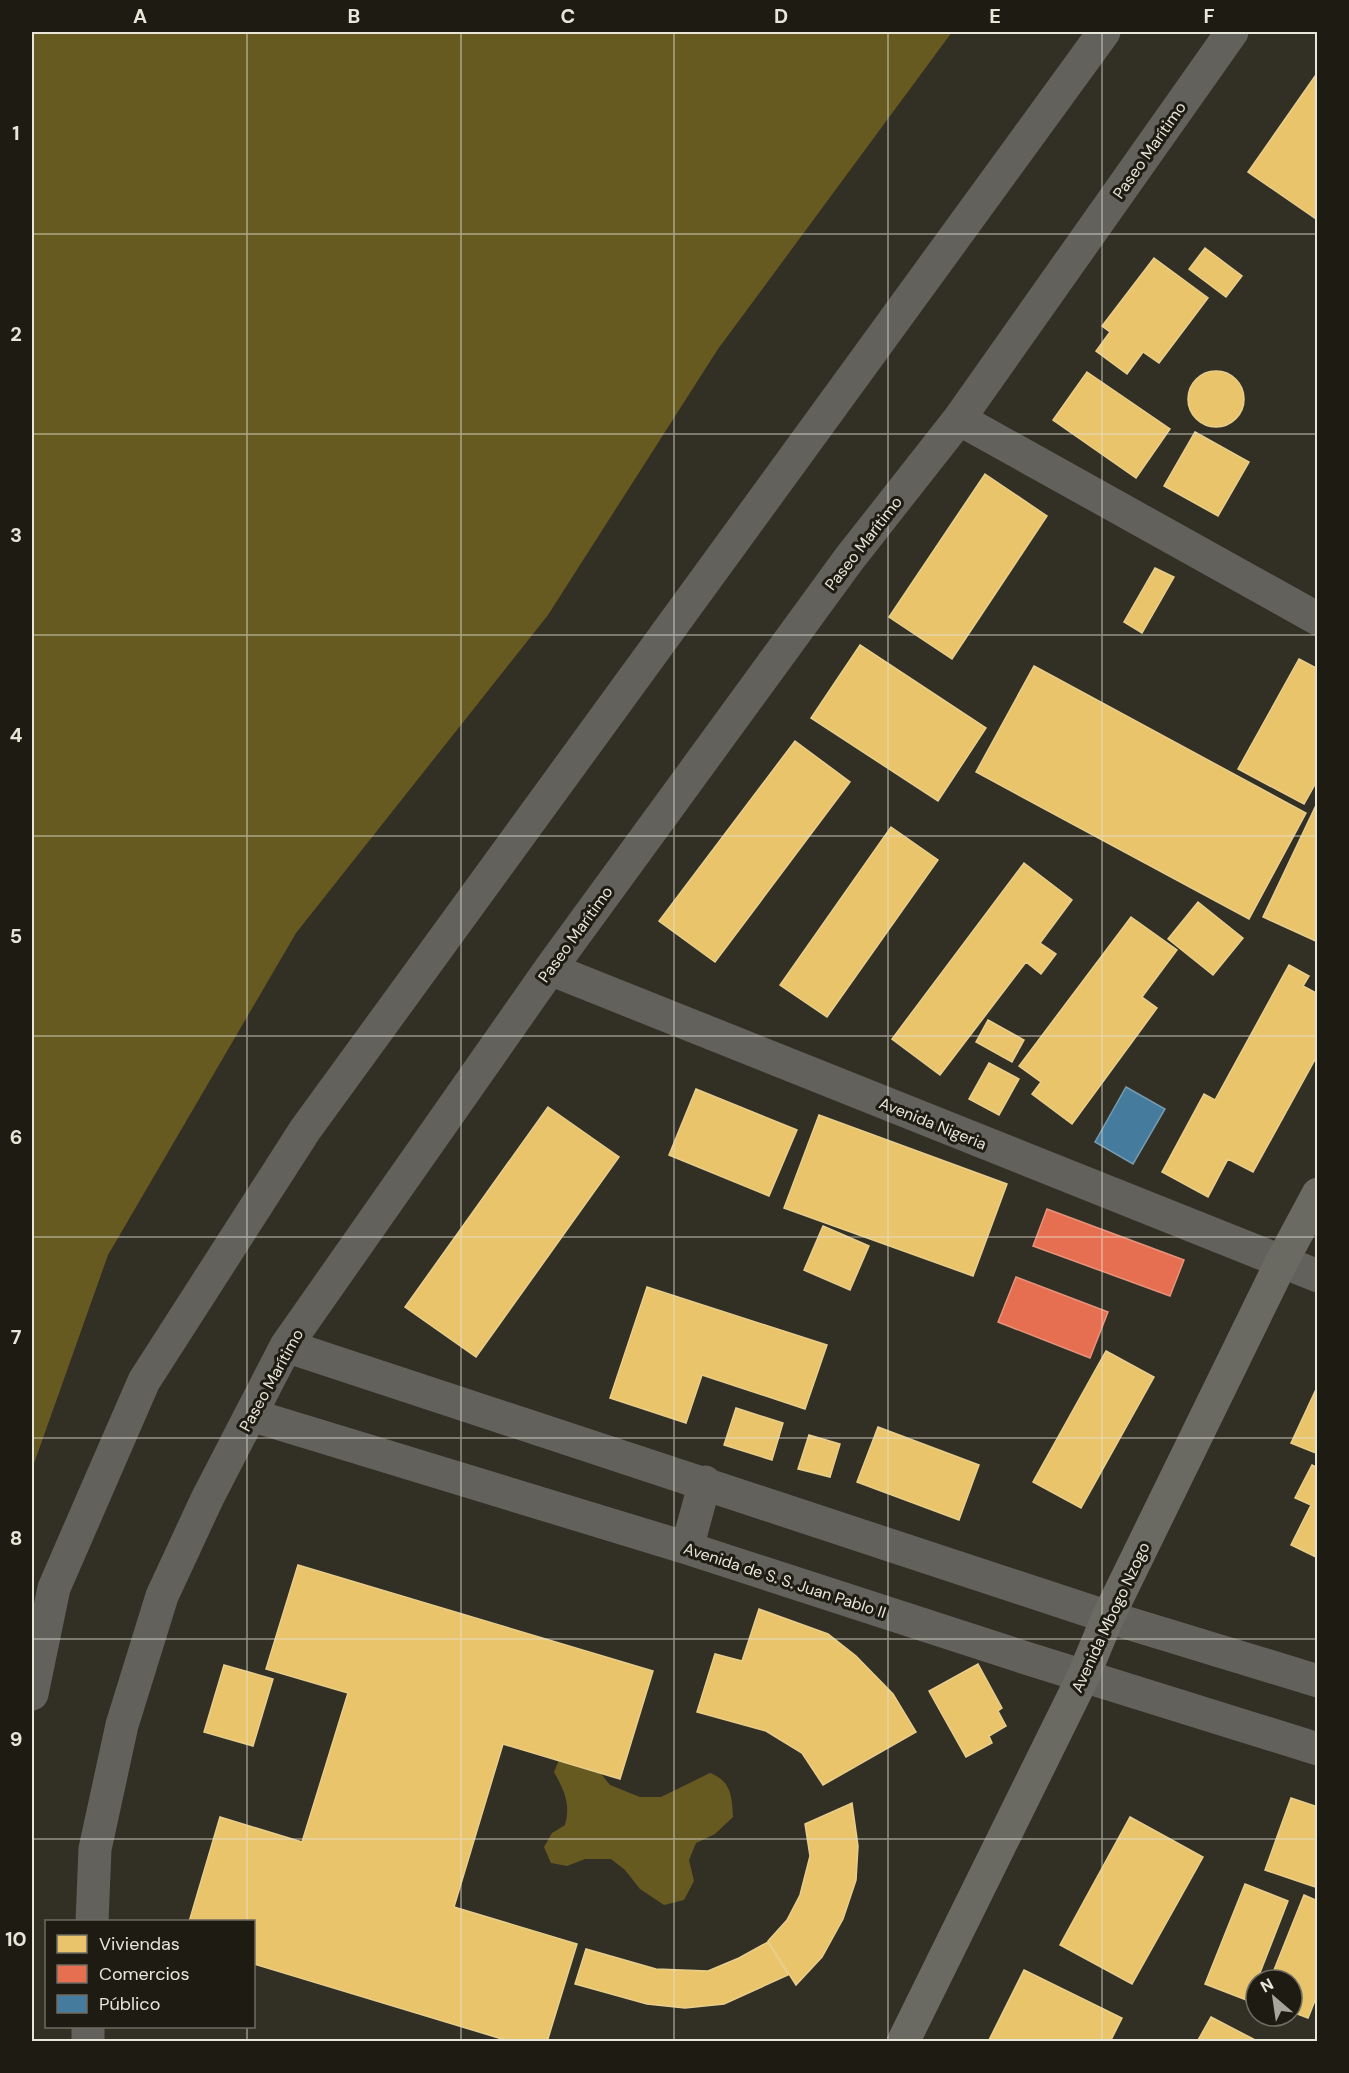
<svg xmlns="http://www.w3.org/2000/svg" width="1349" height="2073" viewBox="0 0 1349 2073" font-family="'DM Sans',sans-serif">
<style>
.water{fill:#675a21}
.homes{fill:#e9c46a;stroke:#e9ce8b;stroke-width:1.5}
.shops{fill:#e76f51;stroke:#e7927a;stroke-width:1.5}
.public{fill:#457b9d;stroke:#769baf;stroke-width:1.5}
.lines{fill:none;stroke-linecap:round;stroke-linejoin:round}
.minor{stroke:#62615c;stroke-width:33}
.major{stroke:#6a6962;stroke-width:33}
.grid{fill:none;stroke:#e8e5d9;stroke-width:1.5;stroke-opacity:0.55}
.labels{text-anchor:middle;stroke-width:6;stroke-linejoin:round;paint-order:stroke}
.street-label{font-size:16px;fill:#e8e5d9;stroke:#1d1b12}
.neatline{fill:none;stroke:#e8e5d9;stroke-width:2}
.grid-label{font-size:20px;text-anchor:middle;font-weight:bold;fill:#e8e5d9}
</style>
<rect width="100%" height="100%" fill="#323025"/>
<path class="water" d="M32,32H952L718,349L548,615L296,933L108,1255L32,1469Z
M580,1748L610,1785L640,1797H661L710,1773C731,1781 732,1796 733,1817L715,1834L696,1843L689,1860L694,1881L684,1900L664,1905L640,1889L625,1870L611,1859H585L567,1866L551,1863L544,1847L552,1833L565,1825C571,1804 564,1790 554,1772L559,1760Z"/>
<path class="homes" d="M1318,72V218L1316,219L1248,172Z
M1205,248L1242,276L1226,297L1189,269Z
M1154,258L1208,298L1159,363L1143,352L1127,374L1096,351L1110,332L1102,326Z
M1188 399a28 28 0 1 1 56 0a28 28 0 1 1-56 0Z
M1087,372L1170,429L1136,478L1053,420Z
M1195,432L1249,462L1218,516L1164,486Z
M985,474L1047,516L952,659L889,617Z
M1155,568L1174,577L1142,633L1124,622Z
M860,645L986,728L938,801L811,718Z
M1299,659L1318,669V779L1304,804L1238,769Z
M1034,666L1306,813L1249,919L976,772Z
M795,741L850,782L715,962L659,921Z
M1318,801V942L1263,917Z
M891,827L938,860L827,1017L780,985Z
M1024,863L1072,900L1040,943L1056,954L1041,974L1026,962L940,1075L892,1039Z
M1198,902L1243,938L1213,975L1168,939Z
M1131,917L1177,950L1142,997L1157,1008L1072,1124L1032,1094L1041,1082L1019,1066Z
M1289,965L1309,976L1303,986L1318,994V1054L1253,1172L1228,1159L1208,1197L1162,1172L1204,1094L1215,1100Z
M988,1020L1024,1040L1012,1062L976,1042Z
M989,1063L1019,1079L999,1115L969,1099Z
M696,1089L797,1130L769,1196L669,1155Z
M548,1107L619,1157L476,1357L405,1307Z
M819,1115L1007,1184L973,1276L784,1208Z
M823,1226L869,1246L850,1290L804,1270Z
M647,1287L827,1345L805,1409L702,1375L686,1423L610,1398Z
M1106,1351L1154,1377L1081,1508L1033,1482Z
M1318,1385V1454L1291,1443Z
M736,1408L783,1423L772,1460L724,1445Z
M878,1427L979,1465L959,1520L857,1482Z
M809,1435L840,1444L830,1477L798,1469Z
M1312,1465L1318,1468V1558L1291,1545L1311,1505L1295,1498Z
M298,1565L653,1671L620,1779L503,1744L454,1907L577,1944L547,2042H512L254,1964V1922H189L220,1817L302,1842L348,1693L266,1669Z
M759,1609L828,1634L856,1656L893,1694L916,1732L823,1785L802,1753L766,1731L697,1712L715,1654L742,1661Z
M978,1664L1002,1708L998,1711L1006,1726L989,1736L992,1743L966,1757L929,1691Z
M224,1665L273,1679L253,1746L204,1732Z
M1291,1798L1318,1807V1888L1265,1870Z
M852,1803L858,1846L856,1880L843,1919L822,1957L796,1985L768,1941L787,1920L800,1895L810,1856L805,1824Z
M1130,1817L1203,1857L1132,1984L1060,1945Z
M1245,1884L1288,1901L1249,2001L1205,1984Z
M1304,1895L1318,1901V1993L1308,2018L1292,2012V1980H1270Z
M768,1942L788,1975L724,2004L685,2008L647,2004L575,1984L586,1949L656,1969L708,1971L739,1958Z
M1024,1970L1122,2018L1110,2042H988Z
M1211,2017L1259,2042H1197Z"/>
<path class="shops" d="M1047,1209L1184,1260L1170,1296L1033,1246Z
M1016,1277L1108,1312L1090,1358L998,1322Z"/>
<path class="public" d="M1126,1087L1165,1109L1133,1164L1095,1142Z"/>
<g class="lines">
<path class="minor" d="M959,419L1318,619
M550,969L1318,1276
M286,1346L1108,1617L1318,1681
M251,1415L687,1548L1029,1659L1318,1749
M687,1548L705,1482
M32,1694L54,1588L144,1381L305,1130L1104,32
M92,1922L95,1849L122,1725L162,1596L207,1499L286,1346L550,969L849,559L959,419L1232,32
M88,2042V2026"/>
<path class="major" d="M903,2042L1083,1677L1108,1617L1281,1263L1318,1194"/>
</g>
<path class="grid" d="M247,32V1922M461,32V2042M674,32V2042M888,32V2042M1102,32V2042M32,234H1318M32,434H1318M32,635H1318M32,836H1318M32,1036H1318M32,1237H1318M32,1438H1318M32,1639H1318M32,1839H1318M247,2026V2042"/>
<g class="labels">
<g class="street-label">
<text transform="translate(1149 150) rotate(-55)" y="6">Paseo Marítimo</text>
<text transform="translate(863 543) rotate(-52)" y="6">Paseo Marítimo</text>
<text transform="translate(575 934) rotate(-54)" y="6">Paseo Marítimo</text>
<text transform="translate(933 1123) rotate(22)" y="6">Avenida Nigeria</text>
<text transform="translate(271 1380) rotate(-61)" y="6">Paseo Marítimo</text>
<text transform="translate(785 1580) rotate(18)" y="6">Avenida de S. S. Juan Pablo II</text>
<text transform="translate(1110 1617) rotate(-65)" y="6">Avenida Mbogo Nzogo</text>
</g>
</g>
<rect width="1349" height="2073" fill="none" stroke="#1d1b12" stroke-width="66"/>
<rect x="45" y="1920" width="210" height="108" fill="#1d1b12" stroke="#6e6c62" stroke-width="1.5"/>
<rect x="57" y="1935" width="30" height="18" fill="#e9c46a" stroke="#6e6c62" stroke-width="1.5"/>
<text x="99" y="1950" font-size="18" fill="#e8e5d9">Viviendas</text>
<rect x="57" y="1965" width="30" height="18" fill="#e76f51" stroke="#6e6c62" stroke-width="1.5"/>
<text x="99" y="1980" font-size="18" fill="#e8e5d9">Comercios</text>
<rect x="57" y="1995" width="30" height="18" fill="#457b9d" stroke="#6e6c62" stroke-width="1.5"/>
<text x="99" y="2010" font-size="18" fill="#e8e5d9">Público</text>
<g transform="translate(1274 1998) rotate(331)"><circle r="28" fill="#1d1b12" stroke="#6e6c62" stroke-width="1.5"/>
<path d="M0-4.5L10 22L0 15L-10 22Z" fill="#a8a69a"/>
<text y="-9" font-size="16" font-weight="bold" text-anchor="middle" fill="#e8e5d9">N</text>
</g>
<rect x="33" y="33" width="1283" height="2007" class="neatline"/>
<g class="grid-label">
<text x="140" y="23">A</text>
<text x="354" y="23">B</text>
<text x="568" y="23">C</text>
<text x="781" y="23">D</text>
<text x="995" y="23">E</text>
<text x="1209" y="23">F</text>
<text x="16" y="140">1</text>
<text x="16" y="341">2</text>
<text x="16" y="542">3</text>
<text x="16" y="742">4</text>
<text x="16" y="943">5</text>
<text x="16" y="1144">6</text>
<text x="16" y="1344">7</text>
<text x="16" y="1545">8</text>
<text x="16" y="1746">9</text>
<text x="16" y="1946">10</text>
</g>
</svg>
